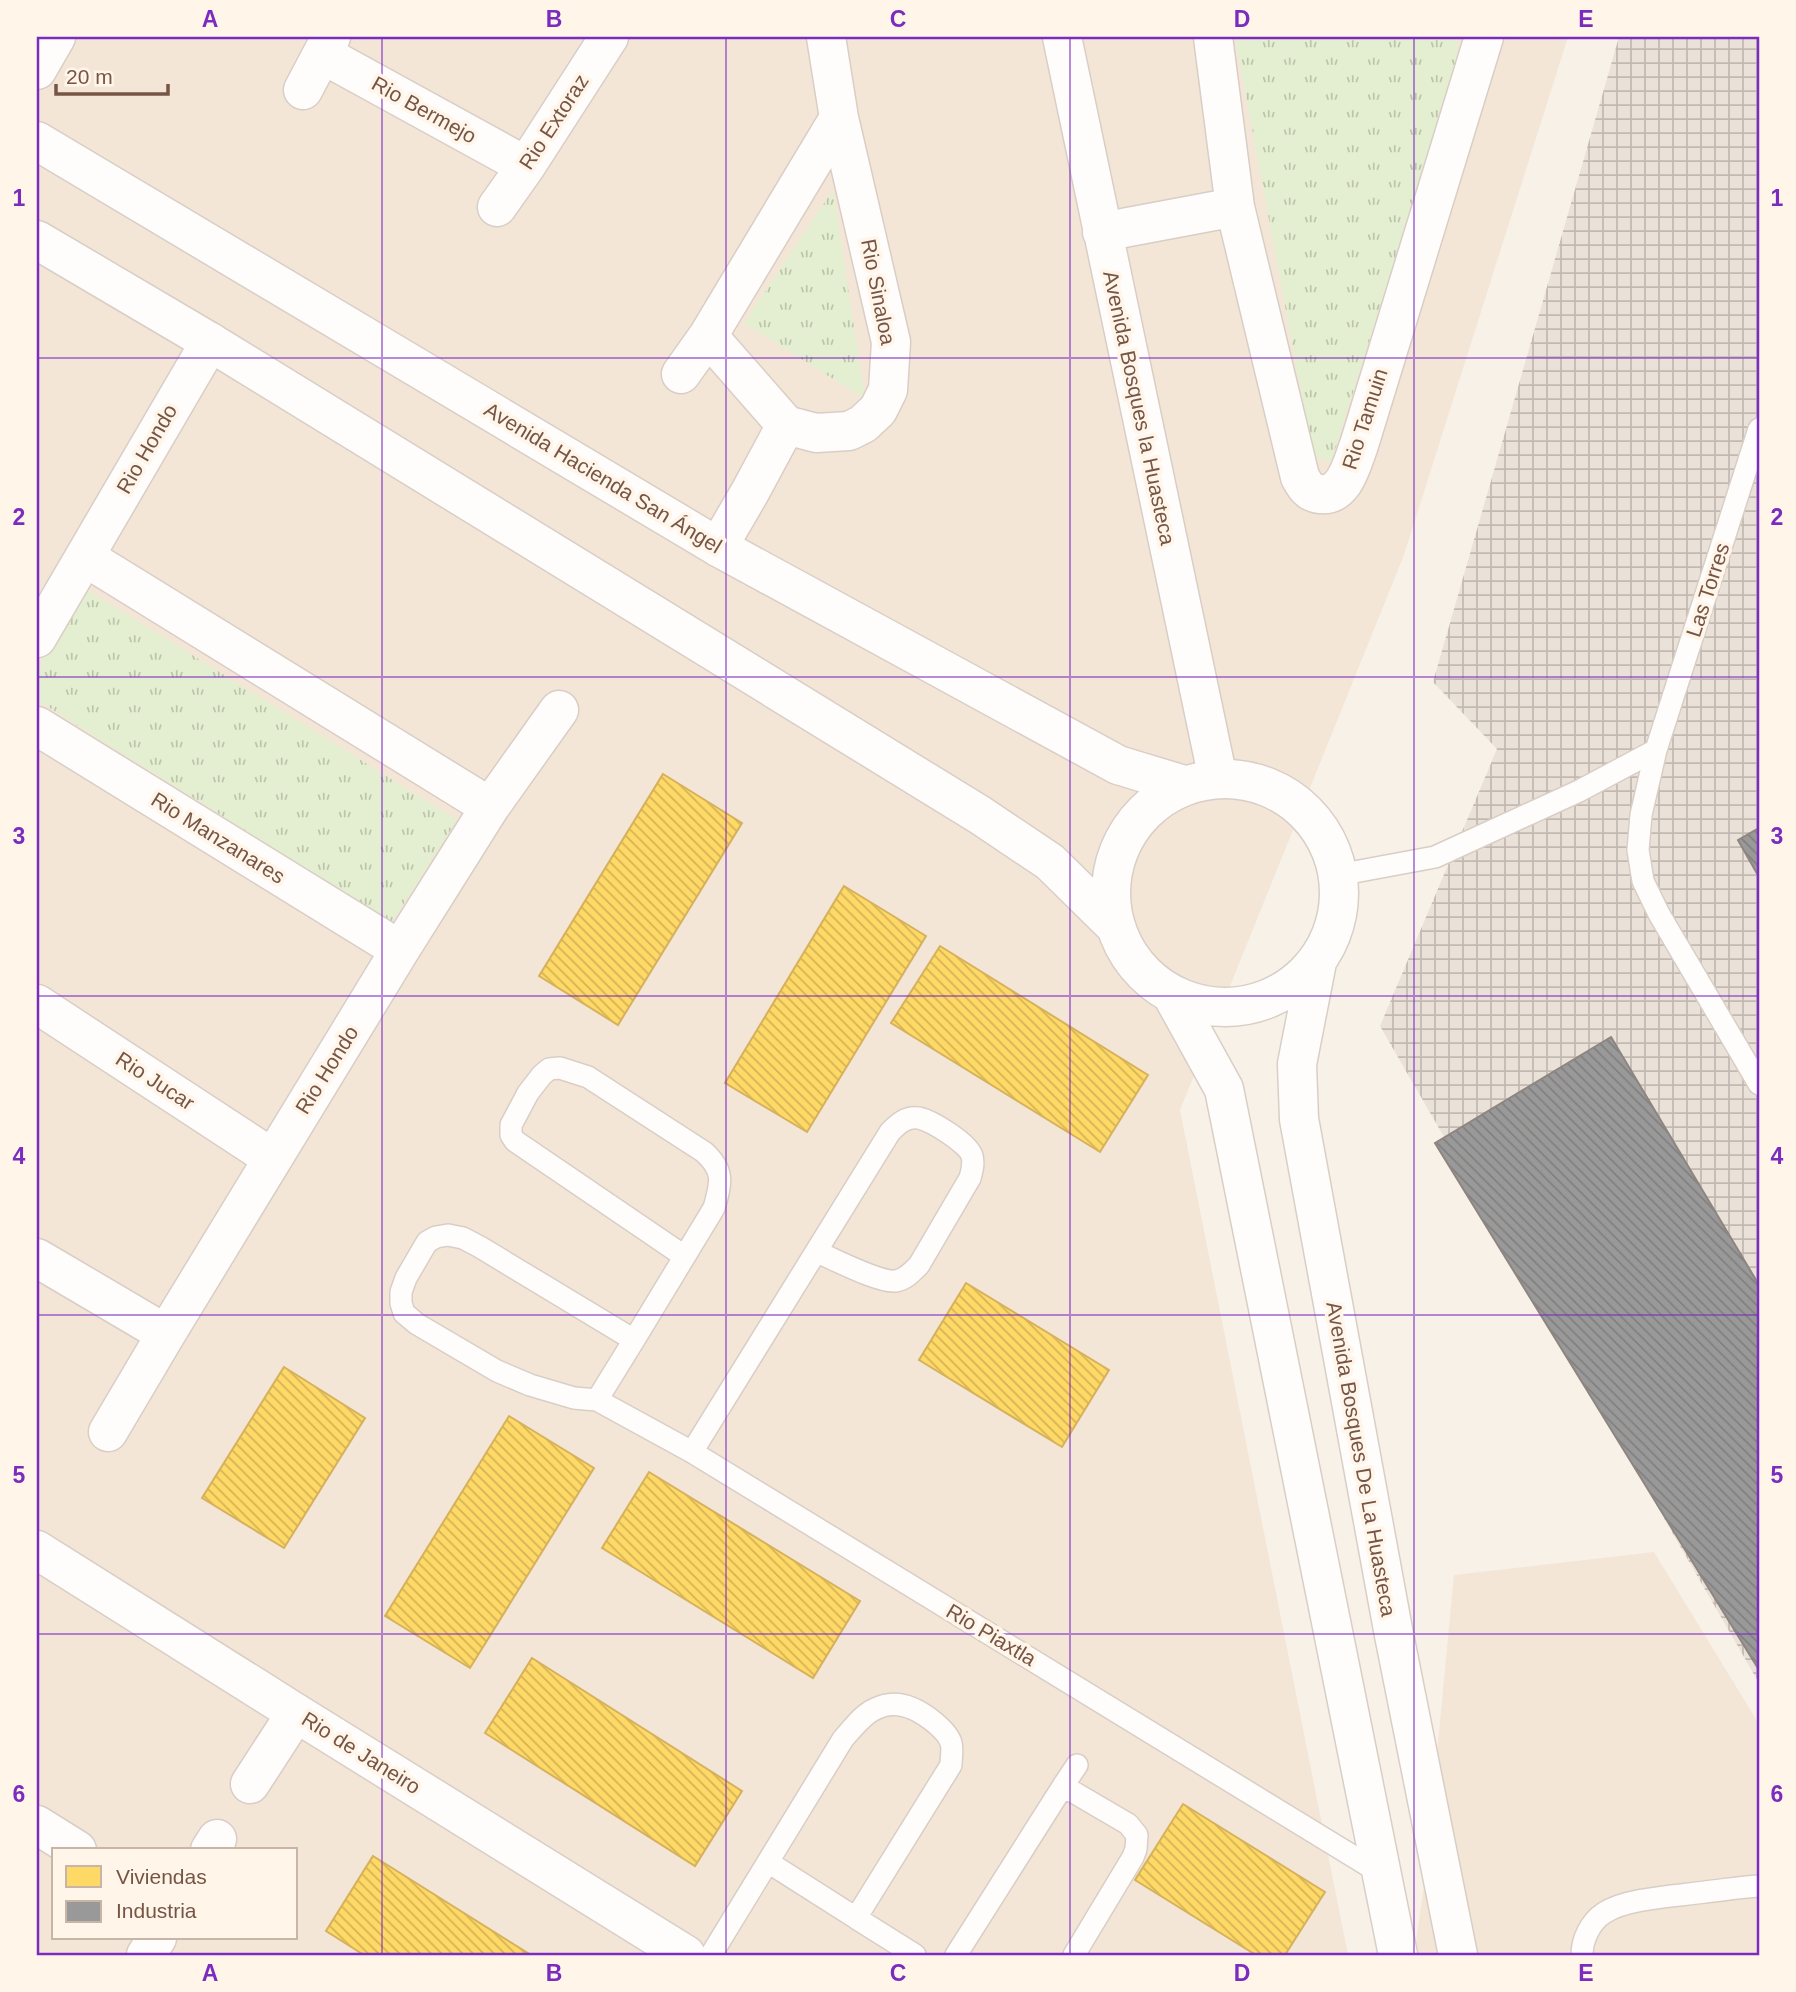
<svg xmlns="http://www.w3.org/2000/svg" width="1796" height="1992" viewBox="0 0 1796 1992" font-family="Arial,sans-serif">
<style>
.residential{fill:#f4e6d7;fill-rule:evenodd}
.industrial{fill:url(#industrial-grid)}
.park{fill:url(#park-tufts)}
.homes{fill:url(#homes-back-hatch);stroke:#d6b15c;stroke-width:2}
.industry{fill:url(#industry-back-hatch);stroke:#8f8580;stroke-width:2}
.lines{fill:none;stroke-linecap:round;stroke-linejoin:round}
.service-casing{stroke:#d9cec6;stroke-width:24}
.minor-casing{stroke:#d9cec6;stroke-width:41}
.tertiary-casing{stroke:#d9cec6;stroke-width:41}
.service{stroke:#fefdfb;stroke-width:21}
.minor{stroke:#fefdfb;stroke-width:38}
.tertiary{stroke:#fefdfb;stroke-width:38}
.grid{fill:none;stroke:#7b2cbf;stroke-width:2;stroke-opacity:0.55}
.labels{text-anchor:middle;stroke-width:7;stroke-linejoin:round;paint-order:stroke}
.street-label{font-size:21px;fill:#775546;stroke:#fff5e9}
.neatline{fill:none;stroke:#7b2cbf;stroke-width:2.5}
.grid-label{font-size:23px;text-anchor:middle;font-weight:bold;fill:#7b2cbf}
</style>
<defs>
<pattern id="industrial-grid" width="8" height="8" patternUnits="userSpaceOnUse" patternTransform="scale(1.75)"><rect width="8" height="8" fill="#eae1d9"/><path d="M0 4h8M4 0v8" fill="none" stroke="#c2b9b2"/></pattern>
<pattern id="park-tufts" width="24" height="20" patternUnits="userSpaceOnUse" patternTransform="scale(1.75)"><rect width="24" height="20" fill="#e4efd1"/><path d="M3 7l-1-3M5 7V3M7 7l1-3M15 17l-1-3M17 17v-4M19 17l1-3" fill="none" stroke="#bec4ab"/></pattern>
<pattern id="homes-back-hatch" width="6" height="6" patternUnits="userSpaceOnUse" patternTransform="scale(1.75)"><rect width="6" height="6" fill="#ffd966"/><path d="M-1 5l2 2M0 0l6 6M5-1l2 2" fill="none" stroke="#d3b356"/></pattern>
<pattern id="industry-back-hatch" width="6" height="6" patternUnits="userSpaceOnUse" patternTransform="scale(1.75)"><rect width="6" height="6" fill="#999"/><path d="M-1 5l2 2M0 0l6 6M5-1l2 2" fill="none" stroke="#82807f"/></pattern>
</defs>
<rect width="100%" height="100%" fill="#f8f1e7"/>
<path class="residential" d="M37,37H1568L1404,555L1180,1110L1348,1955H37ZM54,1850H296V1938H54Z
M1654,1552L1759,1724V1955H1414L1425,1879L1454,1575Z"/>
<path class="industrial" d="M1619,37H1759V1683L1380,1026L1497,749L1433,682Z"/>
<path class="park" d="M1235,37H1456L1458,44L1455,70L1331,462L1316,457L1304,408Z
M833,190L865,399L744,323Z
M86,589L457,820L392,922L37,700V668Z"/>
<path class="homes" d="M663,774L742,823L618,1025L539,976Z
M844,886L926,936L807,1132L725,1083Z
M940,946L1148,1075L1100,1152L891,1023Z
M966,1283L1109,1370L1062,1447L919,1360Z
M284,1367L365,1418L284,1548L202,1498Z
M509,1416L594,1468L470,1668L385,1616Z
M649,1472L860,1601L813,1678L602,1548Z
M532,1658L742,1791L695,1866L485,1733Z
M1183,1804L1325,1892L1285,1955H1256L1135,1880Z
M373,1856L531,1955H364L326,1931Z"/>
<path class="industry" d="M1759,828V877L1738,840Z
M1611,1037L1759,1285V1670L1435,1143Z"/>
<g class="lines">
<g class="service-casing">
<path id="service" d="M1759,429L1656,750L1641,815L1638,850L1643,881L1659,914L1759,1084
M1338,875L1435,857L1579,791L1656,750
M634,1340L714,1208C721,1183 725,1171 704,1152L588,1077L560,1068L549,1069L542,1075L528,1093L511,1125V1135L515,1141L684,1256
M597,1400L634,1340L480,1247L463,1238L448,1235L436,1237L427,1242L406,1278L401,1292V1303L404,1313L417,1324L497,1371L530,1385L574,1398L597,1400L692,1452L1382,1874
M692,1452L890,1132C898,1124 906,1116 919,1118C932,1121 968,1143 972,1156C974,1164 972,1171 970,1178L919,1265C912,1272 906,1279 896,1281C879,1283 834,1259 817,1252
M1063,1786L1077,1765
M768,1862L856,1918
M711,1955L843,1739C853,1728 862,1715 875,1709C896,1698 917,1708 934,1722C940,1727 949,1735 951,1743C953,1749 951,1758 951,1765L856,1918L915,1955
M956,1955L1063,1786L1128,1824L1137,1835L1136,1849L1133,1857L1074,1955
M1582,1955C1582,1940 1590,1922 1604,1913C1626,1898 1678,1896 1705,1892C1723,1890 1741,1887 1759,1886"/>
</g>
<g class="minor-casing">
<path id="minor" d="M1062,37L1218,779
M1213,37L1235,207L1300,477C1305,486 1309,493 1320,494C1345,497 1352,463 1359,445L1484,37
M322,54L526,166
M37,70L56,37
M303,90L331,37
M497,207L526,166L609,37
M1102,232L1235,207
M708,336L786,425L816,433L849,431L863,424L878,410L888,390L891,342L839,118L826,37
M681,374L708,336L839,118
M718,547L750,492L786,425
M85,557L490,807
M37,638L210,342
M37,726L400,950
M37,1004L272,1158
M37,1258L166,1334
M108,1432L166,1334L400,950L490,807L559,710
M37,1550L296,1713L686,1955
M250,1784L296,1713
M37,1825L77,1850
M210,1850L217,1839
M146,1955L157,1938"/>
</g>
<g class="tertiary-casing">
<path id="tertiary" d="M37,141L718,547L1118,765L1184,785
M37,240L210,342L980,815L1050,862L1114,925
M1111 893a114 114 0 1 1 228 0a114 114 0 1 1-228 0Z
M1317,962L1297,1064L1299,1119L1394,1635L1458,1955
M1172,995L1224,1089L1398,1955"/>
</g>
<use href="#service" class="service"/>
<use href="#minor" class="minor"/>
<use href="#tertiary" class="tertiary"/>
</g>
<path class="grid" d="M382,37V1955M726,37V1955M1070,37V1955M1414,37V1955M37,358H1759M37,677H1759M37,996H1759M37,1315H1759M37,1634H1759"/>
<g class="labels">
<g class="street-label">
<text transform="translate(424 110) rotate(29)" y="7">Rio Bermejo</text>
<text transform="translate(554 122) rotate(-57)" y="7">Rio Extoraz</text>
<text transform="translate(878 292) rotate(79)" y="7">Rio Sinaloa</text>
<text transform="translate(1139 408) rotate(78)" y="7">Avenida Bosques la Huasteca</text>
<text transform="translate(1365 419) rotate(-72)" y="7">Rio Tamuin</text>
<text transform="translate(147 449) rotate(-60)" y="7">Rio Hondo</text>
<text transform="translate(603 478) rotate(31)" y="7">Avenida Hacienda San Ángel</text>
<text transform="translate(1708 590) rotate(-72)" y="7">Las Torres</text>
<text transform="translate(218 838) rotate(32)" y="7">Rio Manzanares</text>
<text transform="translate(327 1070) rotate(-58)" y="7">Rio Hondo</text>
<text transform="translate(155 1081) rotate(33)" y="7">Rio Jucar</text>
<text transform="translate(1361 1459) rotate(80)" y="7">Avenida Bosques De La Huasteca</text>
<text transform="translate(991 1635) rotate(31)" y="7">Rio Piaxtla</text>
<text transform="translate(361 1753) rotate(32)" y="7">Rio de Janeiro</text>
</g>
</g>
<rect width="1796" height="1992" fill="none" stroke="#fff5e9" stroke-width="77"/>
<rect x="52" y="1848" width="245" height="91" fill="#fff5e9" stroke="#c9b5a8" stroke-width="2"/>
<rect x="66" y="1866" width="35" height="21" fill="#ffd966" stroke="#c9b5a8" stroke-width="2"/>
<text x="116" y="1884" font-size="21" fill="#775546">Viviendas</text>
<rect x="66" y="1901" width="35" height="21" fill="#999999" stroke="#c9b5a8" stroke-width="2"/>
<text x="116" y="1918" font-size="21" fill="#775546">Industria</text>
<path d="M56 84v10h112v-10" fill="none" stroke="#775546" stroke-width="3.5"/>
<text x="66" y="84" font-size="21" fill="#775546" stroke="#fff5e9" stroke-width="5" paint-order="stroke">20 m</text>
<rect x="38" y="38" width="1720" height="1916" class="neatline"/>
<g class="grid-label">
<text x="210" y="27">A</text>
<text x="554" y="27">B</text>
<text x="898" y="27">C</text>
<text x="1242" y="27">D</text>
<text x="1586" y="27">E</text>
<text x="19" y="206">1</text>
<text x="1777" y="206">1</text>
<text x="19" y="525">2</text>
<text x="1777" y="525">2</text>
<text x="19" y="844">3</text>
<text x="1777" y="844">3</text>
<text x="19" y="1164">4</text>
<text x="1777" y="1164">4</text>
<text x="19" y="1483">5</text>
<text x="1777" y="1483">5</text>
<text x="19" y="1802">6</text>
<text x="1777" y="1802">6</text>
<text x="210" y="1981">A</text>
<text x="554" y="1981">B</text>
<text x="898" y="1981">C</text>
<text x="1242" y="1981">D</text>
<text x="1586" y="1981">E</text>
</g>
</svg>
